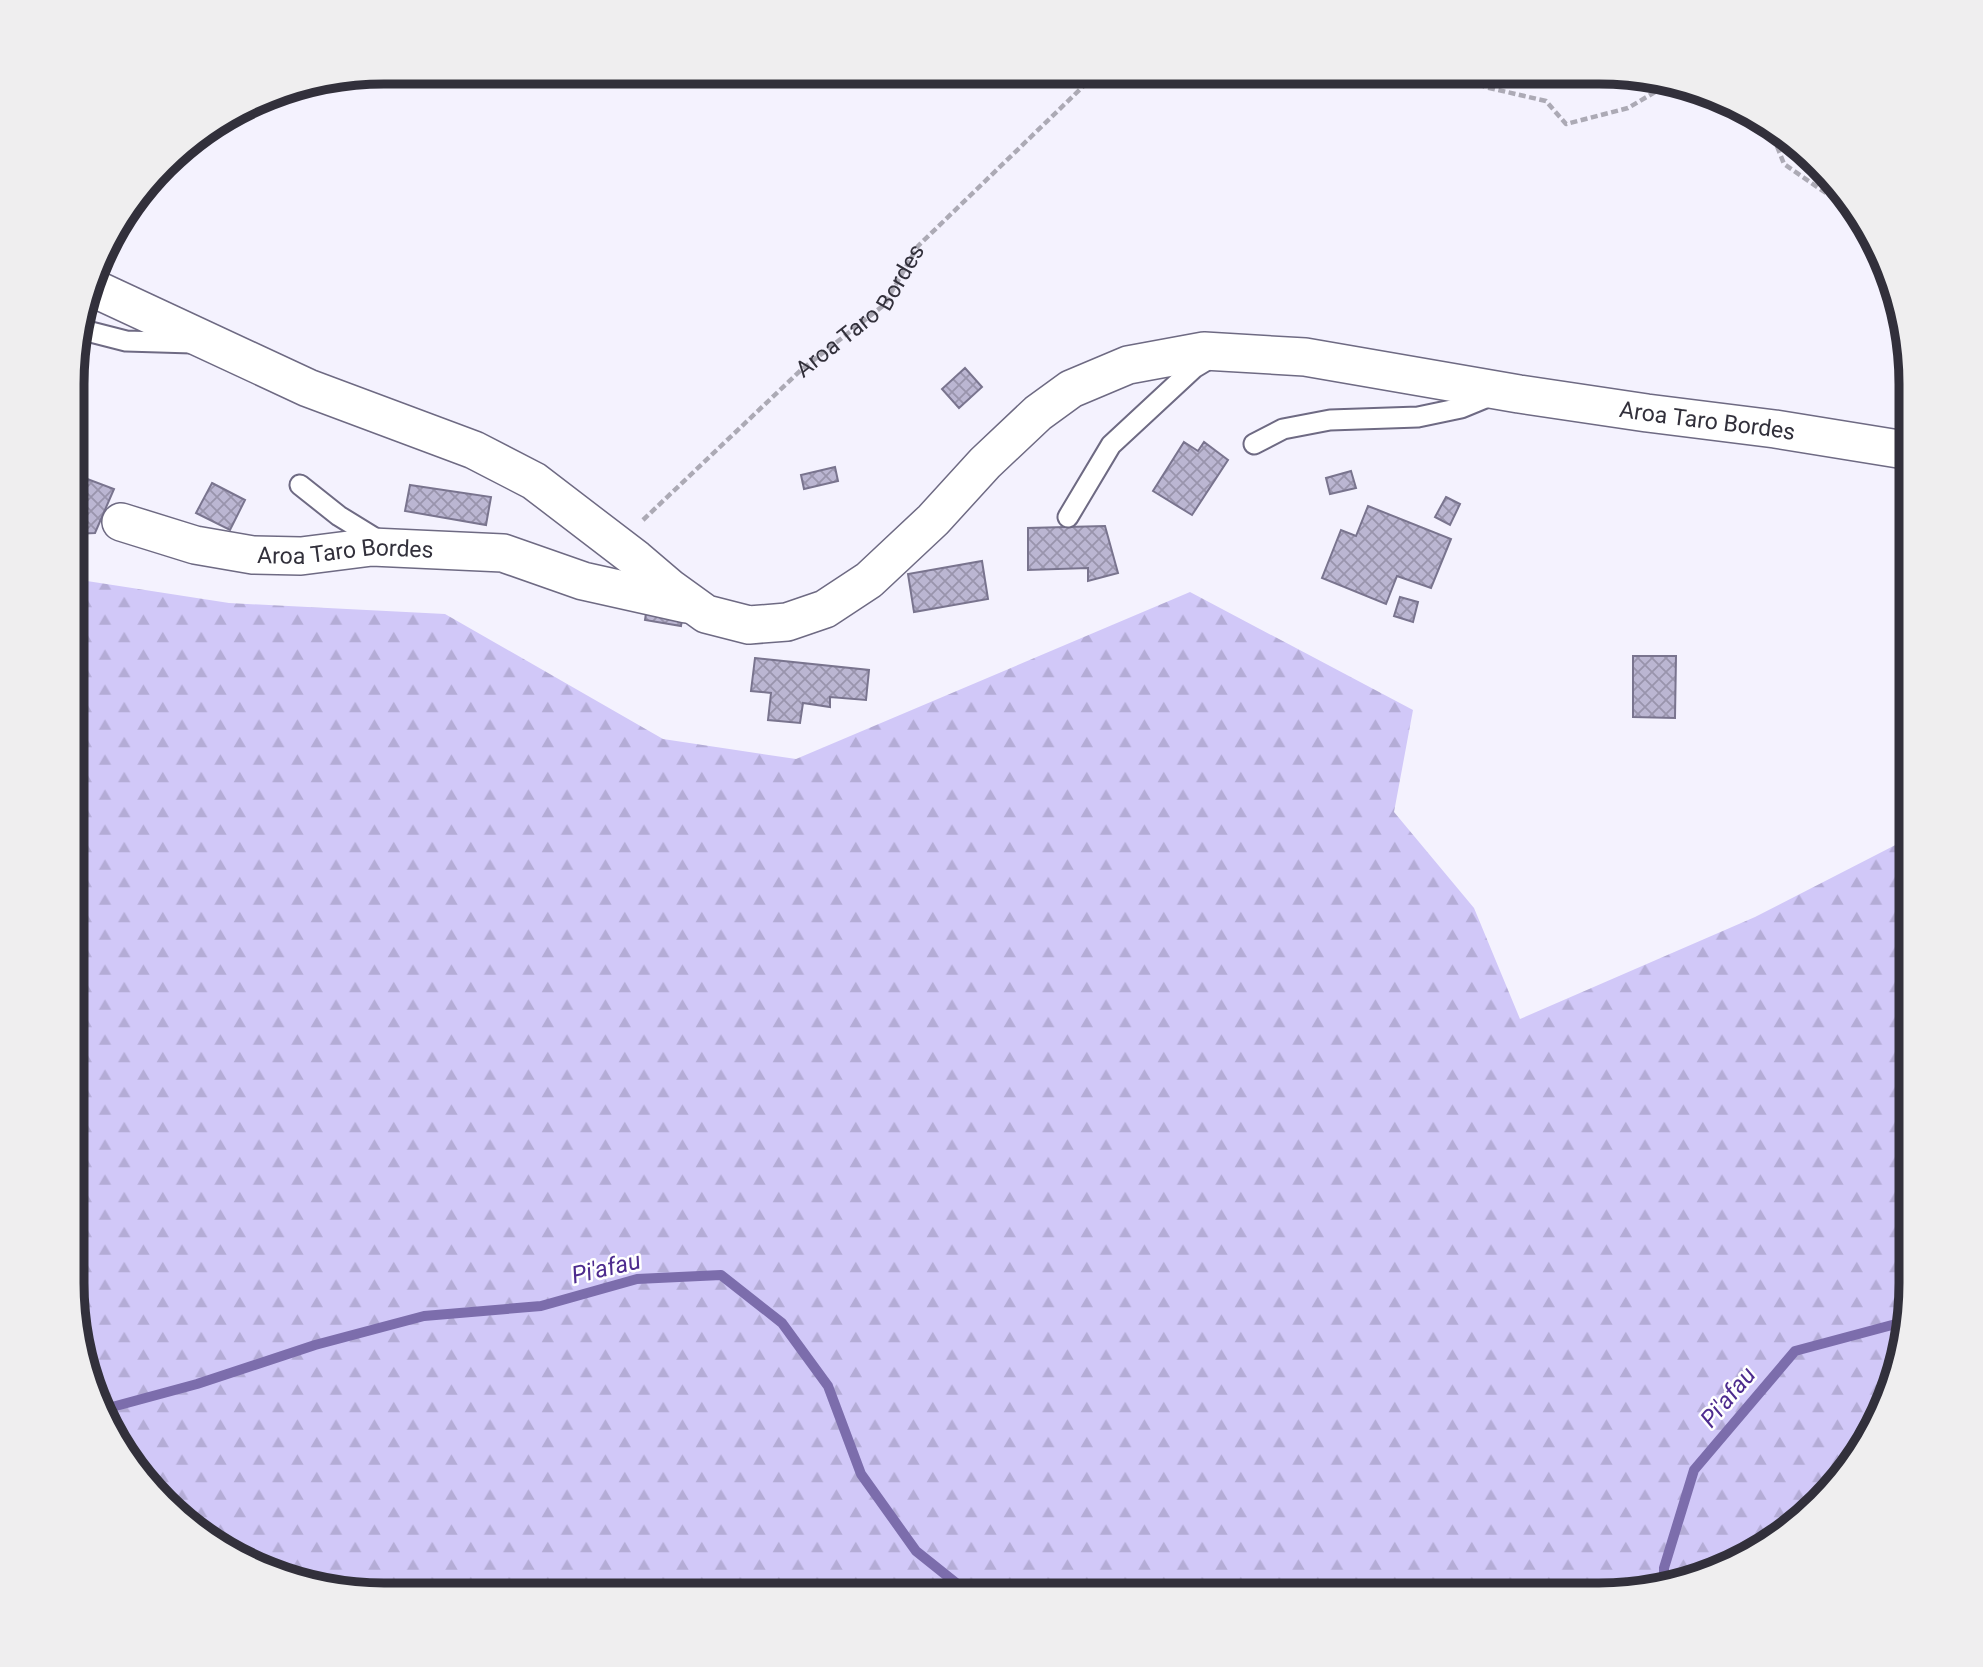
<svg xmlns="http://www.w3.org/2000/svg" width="1983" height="1667" viewBox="0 0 1983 1667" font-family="Roboto,sans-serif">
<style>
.forest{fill:url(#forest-firs)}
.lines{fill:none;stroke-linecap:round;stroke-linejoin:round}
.stream{stroke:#7c6dac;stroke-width:10}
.building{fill:url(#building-cross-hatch);stroke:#79748e;stroke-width:2}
.lane-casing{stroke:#6e6a83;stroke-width:23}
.street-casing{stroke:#6e6a83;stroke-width:40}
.path{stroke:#acaab5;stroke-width:4.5;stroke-dasharray:7 3.5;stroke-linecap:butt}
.lane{stroke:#fff;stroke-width:19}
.street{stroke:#fff;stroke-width:37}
.labels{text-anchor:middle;stroke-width:5;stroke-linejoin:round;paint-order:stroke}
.street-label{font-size:23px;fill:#32303b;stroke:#fff}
.water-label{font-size:24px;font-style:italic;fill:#4d2b8e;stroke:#fff}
.rim{fill:none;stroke:#32303b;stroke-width:9}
</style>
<defs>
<pattern id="forest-firs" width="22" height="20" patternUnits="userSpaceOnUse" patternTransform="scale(1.75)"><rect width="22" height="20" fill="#d1c8f8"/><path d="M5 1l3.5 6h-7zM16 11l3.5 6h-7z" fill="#b4acd6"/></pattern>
<pattern id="building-cross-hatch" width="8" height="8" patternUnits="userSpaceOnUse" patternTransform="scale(1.75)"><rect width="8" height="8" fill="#bbb6d2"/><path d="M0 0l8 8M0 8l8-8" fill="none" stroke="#9994ac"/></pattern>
</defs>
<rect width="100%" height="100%" fill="#f4f2fe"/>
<path class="forest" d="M74,579L229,603L445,614L663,739L796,759L1190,592L1413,710L1394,812L1474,908L1520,1019L1755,917L1911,837V1304L1887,1403L1820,1504L1719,1571L1599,1595H703L672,1583L417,1595H364L264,1571L163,1504L104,1421L72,1304Z"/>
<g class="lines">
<path class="stream" d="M101,1410L197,1384L315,1345L424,1316L541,1306L637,1279L721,1275L782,1323L828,1386L861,1474L916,1551L971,1595
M1664,1582V1568L1694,1470L1795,1351L1907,1321"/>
</g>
<path class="building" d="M965,368L982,387L959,408L942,389Z
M1184,442L1198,451L1204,442L1228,460L1192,515L1153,491Z
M835,467L838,481L804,489L801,475Z
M1351,471L1356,488L1330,494L1326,478Z
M74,474L114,489L95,533L74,534Z
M212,483L245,500L230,530L196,513Z
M410,485L491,497L486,525L405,511Z
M1446,497L1460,504L1450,525L1435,517Z
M1368,506L1451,539L1431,588L1397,576L1386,604L1322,578L1341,530L1356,536Z
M1105,526L1118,573L1088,581V568L1028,570V528Z
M982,561L988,599L914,612L908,574Z
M1400,597L1418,602L1413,622L1394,616Z
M647,607L683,613L681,626L645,620Z
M1633,656H1676L1675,718L1633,717Z
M755,658L869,670L866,700L830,697V707L803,703L800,723L768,720L771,693L751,691Z"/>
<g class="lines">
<g class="lane-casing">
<path id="lane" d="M79,329L126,341L192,343
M1254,444L1283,429L1330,420L1418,417L1461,408L1495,394
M300,485L339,516L383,543
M1068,517L1111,445L1194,368L1209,359"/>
</g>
<g class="street-casing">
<g id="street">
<path id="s2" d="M93,288L308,388L474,450L534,481L636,559L670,588L706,614L749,625L787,622L825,609L869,580L933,520L985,463L1038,413L1071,389L1128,365L1204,351L1305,357L1519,394L1647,413L1775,429L1911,451"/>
<path id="s3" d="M121,522L195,545L253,555L301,556L372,547L503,553L583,581L686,604"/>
</g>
</g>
<g class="path">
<path d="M1461,72L1485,87L1546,101L1566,124L1628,108L1655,92L1688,91L1732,104"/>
<path d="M1767,128L1775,141L1784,164L1852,211"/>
<path id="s1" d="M643,520L801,370L884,305L918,246L1098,72"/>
</g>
<use href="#lane" class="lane"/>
<use href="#street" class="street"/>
</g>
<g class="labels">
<g class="street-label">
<text dy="8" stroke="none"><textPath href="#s1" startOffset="303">Aroa Taro Bordes</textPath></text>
<text dy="8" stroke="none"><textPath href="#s2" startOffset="1801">Aroa Taro Bordes</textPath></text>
<text dy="8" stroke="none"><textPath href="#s3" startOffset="229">Aroa Taro Bordes</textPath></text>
</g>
<g class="water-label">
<text transform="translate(606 1268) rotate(-13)" y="8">Pi'afau</text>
<text transform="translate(1728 1397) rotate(-50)" y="8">Pi'afau</text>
</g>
</g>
<path d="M0 0H1983V1667H0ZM384 84H1599A300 300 0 0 1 1899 384V1283A300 300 0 0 1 1599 1583H384A300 300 0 0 1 84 1283V384A300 300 0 0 1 384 84Z" fill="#efeeef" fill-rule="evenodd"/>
<path class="rim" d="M384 84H1599A300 300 0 0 1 1899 384V1283A300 300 0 0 1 1599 1583H384A300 300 0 0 1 84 1283V384A300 300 0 0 1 384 84Z"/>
</svg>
